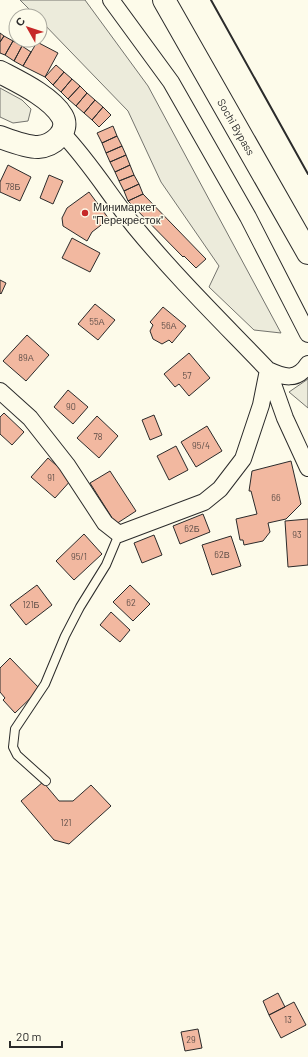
<svg xmlns="http://www.w3.org/2000/svg" width="308" height="1057" viewBox="0 0 308 1057" font-family="Barlow,sans-serif">
<style>
.green{fill:#ecebdb;stroke:#74746e}
.building{fill:#f2b8a0;stroke:#2b2b2b}
.lines{fill:none;stroke-linecap:round;stroke-linejoin:round}
.lane-casing{stroke:#2b2b2b;stroke-width:10}
.street-casing{stroke:#2b2b2b;stroke-width:18}
.secondary-casing{stroke:#2b2b2b;stroke-width:24}
.highway-casing{stroke:#2b2b2b;stroke-width:24}
.lane{stroke:#fdfbea;stroke-width:8}
.street{stroke:#fdfbea;stroke-width:16}
.secondary{stroke:#fdfbea;stroke-width:22}
.highway{stroke:#fdfbea;stroke-width:22}
.wall{stroke:#2b2b2b;stroke-width:2}
.poi-dot{fill:#c62828;stroke:#fdfbea;stroke-width:1.5}
.labels{text-anchor:middle;stroke-width:3;stroke-linejoin:round;paint-order:stroke}
.number-label{font-size:9px;fill:#5d4e48}
.street-label{font-size:11px;fill:#2b2b2b;stroke:#fdfbea}
.poi-label{font-size:11px;fill:#2b2b2b;stroke:#fdfbea;text-anchor:start}
</style>
<rect width="100%" height="100%" fill="#fdfbea"/>
<path class="green" d="M20,0H85L148,86L281,333L254,330L209,287L219,266L161,182L128,111L40,20V16H36Z
M0,88L22,100L31,109L28,121L13,123L0,117Z
M308,379V408L289,392Z"/>
<path class="building" d="M0,33L4,36L0,42Z
M4,36L13,41L5,55L0,53V42Z
M13,41L22,46L14,61L5,55Z
M37,42L58,53L45,77L23,66Z
M22,46L31,52L23,66L14,61Z
M56,65L64,72L53,85L45,77Z
M64,72L72,79L61,92L53,85Z
M72,79L80,86L68,99L61,92Z
M80,86L87,93L76,106L68,99Z
M87,93L95,100L84,113L76,106Z
M95,100L103,107L92,120L84,113Z
M103,107L111,115L99,127L92,120Z
M113,126L117,136L102,143L97,133Z
M117,136L122,146L106,153L102,143Z
M122,146L126,155L110,162L106,153Z
M126,155L130,165L115,172L110,162Z
M8,165L31,177L20,201L0,192V182Z
M130,165L134,175L119,181L115,172Z
M49,175L63,181L53,204L40,198Z
M134,175L139,184L124,191L119,181Z
M139,184L143,194L128,201L124,191Z
M89,192L109,219L92,232L87,241L63,226L62,218L67,208Z
M143,194L206,259L196,268L184,256L183,257L128,201Z
M72,238L100,253L90,272L62,258Z
M0,280L6,283L1,294L0,293Z
M95,304L115,320L98,340L78,324Z
M163,307L186,326L172,343L169,340L162,344L153,339L150,331L153,325L150,322Z
M27,335L49,355L26,381L3,361Z
M189,353L210,378L189,396L179,384L175,387L164,374Z
M68,390L88,407L73,424L54,407Z
M4,413L24,432L12,445L0,434V417Z
M154,415L162,435L150,440L142,420Z
M97,416L118,436L99,458L77,438Z
M207,426L222,451L196,467L181,442Z
M176,446L188,470L169,480L157,456Z
M48,458L72,479L55,498L31,477Z
M291,461L301,504L286,519L268,523L270,532L263,541L244,545L243,540H240L236,519L257,514L251,491H249L252,471Z
M110,471L136,511L116,524L90,483Z
M203,514L210,532L180,544L173,526Z
M308,519V565L288,567L285,521Z
M84,534L102,554L74,580L56,561Z
M154,535L162,555L142,563L134,543Z
M231,536L241,566L212,575L202,545Z
M37,585L52,605L26,625L10,605Z
M130,585L150,604L133,621L113,602Z
M111,612L130,630L120,642L100,625Z
M10,658L40,689L15,713L3,700L5,698L0,692V668Z
M43,782L59,801H73L91,785L111,806L69,844L54,840L21,801Z
M278,993L285,1007L269,1015L263,1001Z
M294,1002L306,1025L281,1038L269,1015Z
M198,1029L202,1048L185,1051L181,1032Z"/>
<g class="lines">
<g class="lane-casing">
<path id="lane" d="M46,781L17,755L13,747L15,729L45,684L65,636L80,607L106,565L119,534"/>
</g>
<g class="street-casing">
<path id="street" d="M111,0L171,82L248,217L308,334
M62,133C90,162 110,196 135,227C176,277 223,323 268,370C283,377 297,382 308,364
M268,370L285,418L308,468
M0,391L30,418L67,465L105,523L119,534L204,502L220,489L243,459L261,405L268,370"/>
</g>
<g class="secondary-casing">
<path id="secondary" d="M0,72C19,82 51,97 62,116C71,131 53,146 38,147C26,147 11,141 0,137"/>
</g>
<g class="highway-casing">
<path id="highway" d="M164,0L308,253"/>
</g>
<use href="#lane" class="lane"/>
<use href="#street" class="street"/>
<use href="#secondary" class="secondary"/>
<use href="#highway" class="highway"/>
<path class="wall" d="M211,0L308,174"/>
</g>
<circle class="poi-dot" cx="85" cy="213" r="4"/>
<g class="labels">
<g class="number-label">
<text x="13" y="190">78Б</text>
<text x="97" y="325">55А</text>
<text x="169" y="329">56А</text>
<text x="26" y="361">89А</text>
<text x="187" y="379">57</text>
<text x="71" y="410">90</text>
<text x="98" y="440">78</text>
<text x="201" y="449">95/4</text>
<text x="51" y="481">91</text>
<text x="276" y="501">66</text>
<text x="192" y="532">62Б</text>
<text x="297" y="538">93</text>
<text x="222" y="558">62В</text>
<text x="79" y="560">95/1</text>
<text x="131" y="606">62</text>
<text x="31" y="608">121Б</text>
<text x="66" y="826">121</text>
<text x="288" y="1023">13</text>
<text x="191" y="1043">29</text>
</g>
<g class="street-label">
<text transform="translate(236 127) rotate(60)" y="4">Sochi Bypass</text>
</g>
<g class="poi-label">
<text x="93" y="211">Минимаркет<tspan x="93" dy="13">"Перекресток"</tspan></text>
</g>
</g>
<g transform="translate(28 28) rotate(309)"><circle r="19" fill="#fdfbea" stroke="#a9a89e"/>
<path d="M0-3L7 15L0 10L-7 15Z" fill="#c62828"/>
<text y="-6" font-size="11" font-weight="bold" text-anchor="middle" fill="#2b2b2b">С</text>
</g>
<path d="M10 1041v6h52v-6" fill="none" stroke="#2b2b2b" stroke-width="2"/>
<text x="16" y="1041" font-size="12" fill="#2b2b2b" stroke="#fdfbea" stroke-width="3" paint-order="stroke">20 m</text>
</svg>
